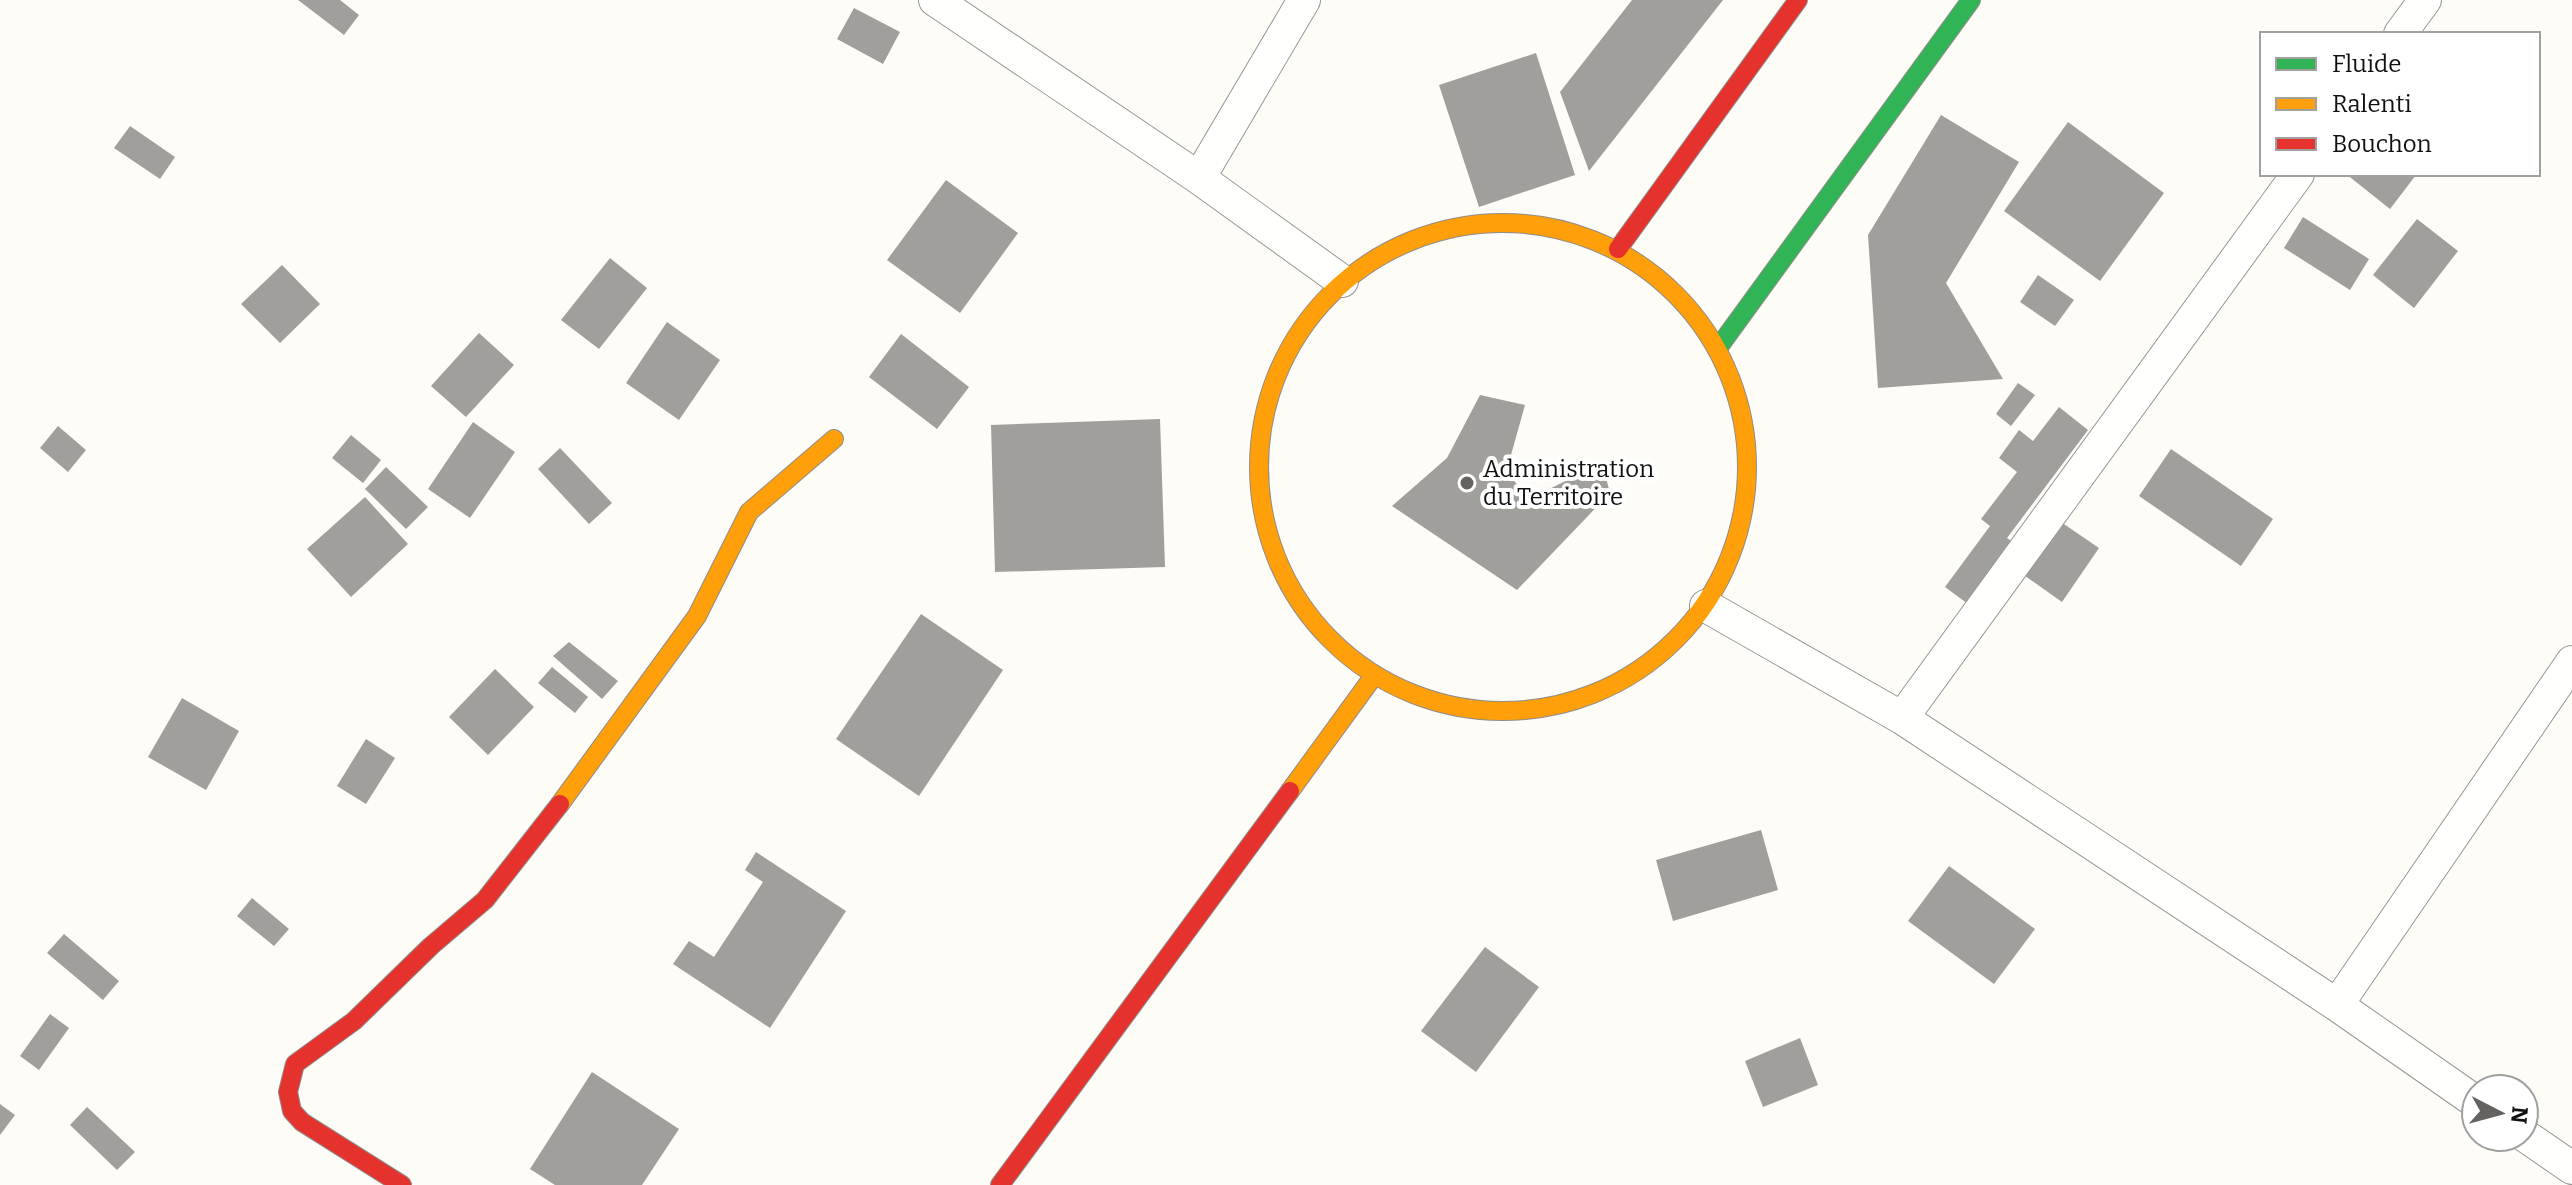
<svg xmlns="http://www.w3.org/2000/svg" width="2572" height="1185" viewBox="0 0 2572 1185" font-family="Bitter,serif">
<style>
.building{fill:#a19f9c}
.lines{fill:none;stroke-linecap:round;stroke-linejoin:round}
.street-casing{stroke:#979795;stroke-width:34}
.fast-casing{stroke:#8e8d8b;stroke-width:20}
.slow-casing{stroke:#8e8d8b;stroke-width:20}
.jam-casing{stroke:#8e8d8b;stroke-width:20}
.street{stroke:#fffffe;stroke-width:32}
.fast{stroke:#30b455;stroke-width:18}
.slow{stroke:#ff9f0a;stroke-width:18}
.jam{stroke:#e5322d;stroke-width:18}
.poi-dot{fill:#646362;stroke:#fff;stroke-width:3}
.labels{text-anchor:middle;stroke-width:8;stroke-linejoin:round;paint-order:stroke}
.poi-label{font-size:24px;fill:#111;stroke:#fff;text-anchor:start}
</style>
<rect width="100%" height="100%" fill="#fdfcf7"/>
<path class="building" d="M298,0H340L359,15L344,35Z
M1632,0H1723L1589,171L1560,92Z
M854,8L900,32L883,64L837,39Z
M1536,53L1575,175L1479,207L1439,85Z
M1941,115L2019,162L1946,283L2003,379L1878,388L1868,235Z
M2068,122L2164,193L2100,281L2004,211Z
M130,126L175,157L160,179L114,148Z
M2346,174H2414L2416,175L2390,209Z
M946,180L1018,233L960,313L887,260Z
M2303,217L2369,259L2350,290L2284,248Z
M2417,219L2458,251L2414,308L2373,275Z
M610,258L647,288L599,349L561,320Z
M282,265L320,304L280,343L241,304Z
M2038,275L2074,300L2055,326L2020,302Z
M667,322L720,360L679,420L626,383Z
M479,333L514,365L466,417L431,386Z
M901,334L969,387L937,429L869,377Z
M2018,383L2035,395L2011,426L1996,414Z
M1480,395L1525,405L1506,473L1531,498L1602,463L1610,493L1517,590L1392,506L1447,458Z
M2059,407L2088,430L2007,538L2014,543L1968,604L1945,587L1990,526L1981,519L2017,472L1999,458L2019,430L2033,441Z
M1160,419L1165,567L995,572L991,425Z
M473,422L515,452L470,518L428,489Z
M58,426L86,450L68,472L40,448Z
M351,435L381,460L363,483L332,458Z
M560,448L612,503L589,524L538,469Z
M2171,449L2273,519L2241,566L2139,496Z
M386,467L428,507L406,529L365,489Z
M365,497L408,544L351,597L307,549Z
M2058,520L2099,548L2062,602L2021,573Z
M921,614L1003,670L919,796L836,739Z
M569,642L618,681L602,699L553,656Z
M552,667L588,697L575,713L538,683Z
M495,669L534,707L488,755L449,717Z
M182,698L239,731L206,790L148,757Z
M366,739L395,758L366,804L337,786Z
M1761,830L1778,890L1673,921L1656,860Z
M756,852L846,911L770,1028L673,964L689,941L714,957L763,882L745,870Z
M1949,866L2035,929L1994,984L1908,921Z
M252,898L289,929L274,946L237,916Z
M64,934L119,981L103,1000L47,953Z
M1485,947L1539,987L1476,1072L1421,1031Z
M50,1014L69,1028L39,1070L20,1056Z
M1800,1038L1818,1085L1763,1107L1745,1061Z
M592,1072L679,1129L642,1185H555L530,1169Z
M0,1104L15,1115L0,1135Z
M87,1107L135,1152L117,1170L70,1125Z"/>
<g class="lines">
<g class="street-casing">
<path id="street" d="M935,0L1199,178L1342,281
M2400,34L2425,0
M1199,178L1304,0
M1706,606L1902,718L2337,1005L2476,1102
M1902,718L2298,174
M2337,1005L2572,662
M2524,1135L2572,1168"/>
</g>
<g class="fast-casing">
<path id="fast" d="M1718,348L1971,0"/>
</g>
<g class="slow-casing">
<path id="slow" d="M1259 467a244 244 0 1 1 488 0a244 244 0 1 1-488 0Z
M1290,791L1373,677
M560,804L697,616L749,512L834,439"/>
</g>
<g class="jam-casing">
<path id="jam" d="M1618,249L1798,0
M402,1185L302,1122L292,1111L288,1092L295,1064L354,1021L431,946L485,900L560,804
M1000,1185L1290,791"/>
</g>
<use href="#street" class="street"/>
<use href="#fast" class="fast"/>
<use href="#slow" class="slow"/>
<use href="#jam" class="jam"/>
</g>
<circle class="poi-dot" cx="1467" cy="483" r="8"/>
<g class="labels">
<g class="poi-label">
<text x="1483" y="477">Administration<tspan x="1483" dy="28">du Territoire</tspan></text>
</g>
</g>
<rect x="2260" y="32" width="280" height="144" fill="#ffffff" stroke="#a0a0a0" stroke-width="2"/>
<rect x="2276" y="58" width="40" height="12" fill="#30b455" stroke="#a0a0a0" stroke-width="2"/>
<text x="2332" y="72" font-size="24" fill="#111111">Fluide</text>
<rect x="2276" y="98" width="40" height="12" fill="#ff9f0a" stroke="#a0a0a0" stroke-width="2"/>
<text x="2332" y="112" font-size="24" fill="#111111">Ralenti</text>
<rect x="2276" y="138" width="40" height="12" fill="#e5322d" stroke="#a0a0a0" stroke-width="2"/>
<text x="2332" y="152" font-size="24" fill="#111111">Bouchon</text>
<g transform="translate(2500 1113) rotate(96)"><circle r="38" fill="#ffffff" stroke="#a0a0a0" stroke-width="2"/>
<path d="M0-6L14 30L0 20L-14 30Z" fill="#646362"/>
<text y="-12" font-size="22" font-weight="bold" text-anchor="middle" fill="#111111">N</text>
</g>
</svg>
